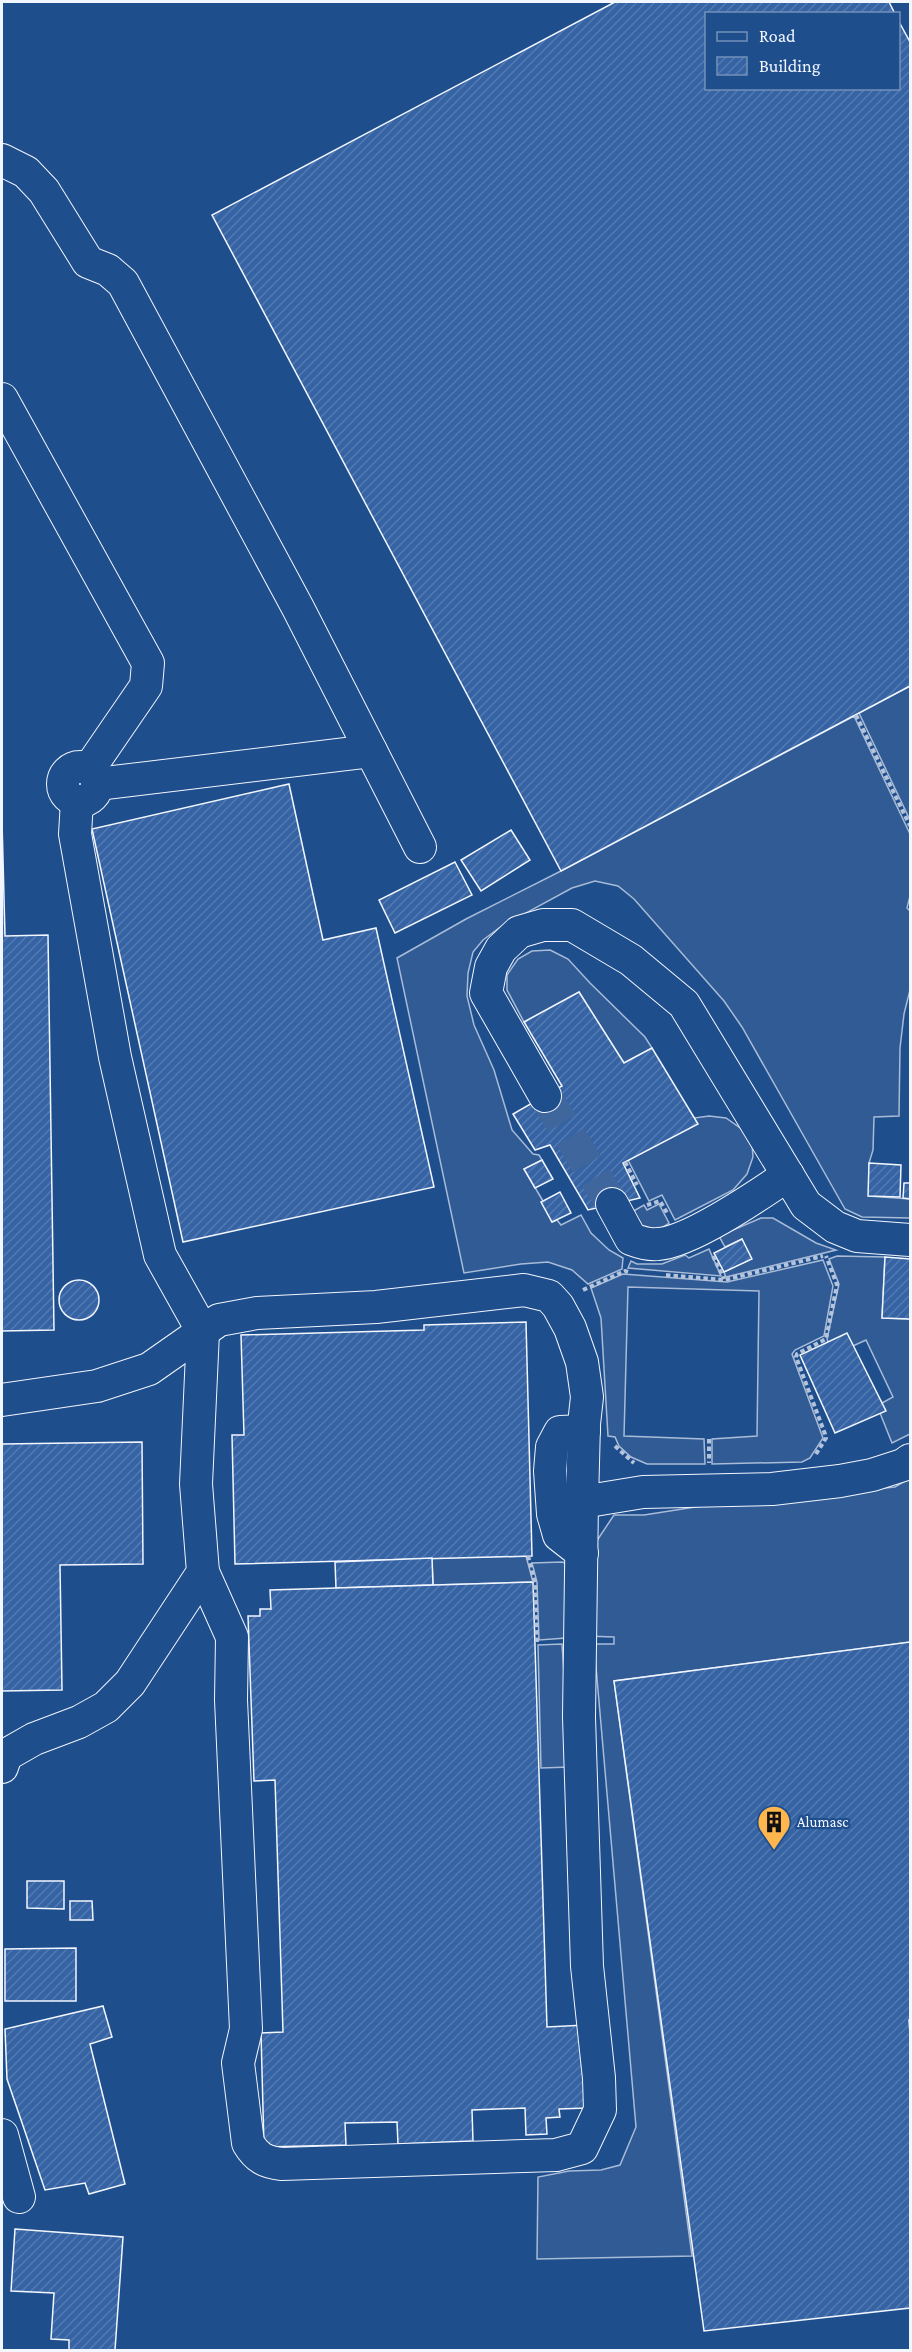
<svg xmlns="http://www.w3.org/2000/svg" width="912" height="2352" font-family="'Crimson Pro',serif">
<defs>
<pattern id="building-hatch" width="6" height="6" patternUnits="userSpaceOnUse" patternTransform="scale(1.5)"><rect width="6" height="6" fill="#3563a3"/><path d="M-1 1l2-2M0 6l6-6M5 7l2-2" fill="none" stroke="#537ab1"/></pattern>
</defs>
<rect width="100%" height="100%" fill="#1f4e8c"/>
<g fill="#305b95" stroke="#a8bbd7" stroke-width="1.5">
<path d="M910,686V820L859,713Z"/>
<path d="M854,716L910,834V896L907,908L910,911V990L904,1014L900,1048L899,1116L874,1117L873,1150L869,1163V1196L910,1199V1218L862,1217L845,1209L742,1027L724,1001L634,899L618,886L595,881L572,888L502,926L483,940L473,952L468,973L467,996L474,1025L494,1070L512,1130L533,1154L539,1155L542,1160L524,1169L543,1201L542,1202L552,1222L557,1220L561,1225L581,1215L591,1233L609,1250L623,1258L622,1269L588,1284L572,1270L548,1262L521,1264L464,1273L397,958L466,919L561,871Z"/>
<path d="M550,950L568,959L590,983L645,1037L652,1048L624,1063L579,992L524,1022L507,990V975L518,959L532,951Z"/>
<path d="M709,1116L726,1118L743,1130L752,1144L753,1157L747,1174L733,1190L675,1220L662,1195L649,1201L628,1160L697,1124L694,1118Z"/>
<path d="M659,1204L669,1223L662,1228L643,1230L630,1213L644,1205L647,1210Z"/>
<path d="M761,1218H773L816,1243L836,1250L726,1277L724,1272L751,1259L742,1239L725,1247L719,1236Z"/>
<path d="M709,1249L721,1276L628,1268L631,1261L637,1264H662L685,1255L689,1258Z"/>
<path d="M837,1256L885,1257L882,1318L910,1319V1434L892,1443L880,1413L882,1403L893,1397L866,1340L853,1346L828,1342L827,1339L839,1284L829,1259Z"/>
<path d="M823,1260L833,1286L824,1336L795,1350L792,1354L823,1438L810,1458L802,1462L712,1464V1439L757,1436L759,1291L628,1287L624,1436L704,1439L705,1464H647L631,1457L619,1446L615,1437L608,1436L601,1318L591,1288L623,1274L727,1282Z"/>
<path d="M910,1478V1642L614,1681L692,2256L537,2259L538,2177L569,2171L601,2170L620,2165L636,2127L594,1644H614V1637L586,1636L594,1545L614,1515H644L708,1505L895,1487Z"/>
<path d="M526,1556L533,1582L433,1585L432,1558Z"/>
<path d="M562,1562L565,1563L566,1638L539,1640L537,1582L532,1563Z"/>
<path d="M562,1644L570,1767L541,1768L538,1645Z"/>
</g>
<g fill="url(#building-hatch)" stroke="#f2f6ff" stroke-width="1.5">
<path d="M615,2H889L895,14H706V88H898V20L910,42V686L561,871L212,215Z"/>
<path d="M289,784L323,940L376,928L434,1187L183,1242L92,829Z"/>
<path d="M2,821L5,936L48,935L54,1330L2,1331Z"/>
<path d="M511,830L530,860L481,891L461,860Z"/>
<path d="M455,862L472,895L395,933L379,900Z"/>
<path d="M579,992L624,1063L652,1048L698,1124L623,1163L640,1198L588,1210L550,1145L535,1150L513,1114L562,1086L524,1022Z"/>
<path d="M542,1160L553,1179L535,1188L524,1169Z"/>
<path d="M869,1163L901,1165L900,1197L868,1196Z"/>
<path d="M904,1183H910V1199L903,1198Z"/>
<path d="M560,1192L571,1213L552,1222L541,1202Z"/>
<path d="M742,1239L752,1259L724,1272L714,1253Z"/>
<path d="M885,1257L910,1259V1319L882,1318Z"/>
<circle cx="79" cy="1300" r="20"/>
<path d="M526,1322L532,1556L235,1564L232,1435H244L241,1335L424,1330V1325Z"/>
<path d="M847,1333L886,1411L835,1433L800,1355Z"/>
<path d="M142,1442L143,1564L60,1565L62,1690L2,1691V1444Z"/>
<path d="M432,1558L433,1585L336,1588L335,1562Z"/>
<path d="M533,1582L547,2027L585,2025L587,2108L559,2109L560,2117L546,2118L547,2134L526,2135L525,2108L472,2110L473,2141L398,2144L397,2122L345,2123L346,2145L264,2147L261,2033L283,2032L275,1780L254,1781L248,1616H260V1609H271L270,1590Z"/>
<path d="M910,1642V2020H909L910,2034V2308L704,2331L614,1681Z"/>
<path d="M27,1881H64V1909L27,1908Z"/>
<path d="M70,1901H92L93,1920H70Z"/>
<path d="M76,1948V2001H5V1949Z"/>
<path d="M103,2006L112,2037L90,2044L125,2184L89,2194L85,2183L45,2190L7,2079L5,2029Z"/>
<path d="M15,2229L123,2237L115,2350H69V2340L51,2339L54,2293L11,2291Z"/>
</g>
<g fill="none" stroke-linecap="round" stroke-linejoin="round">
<path stroke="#3f679d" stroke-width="32" stroke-dasharray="32 16" stroke-linecap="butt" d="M545,1096L612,1204"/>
<g stroke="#f2f6ff" stroke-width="34">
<g id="minor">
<path d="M2,160L26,172L44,191L88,262L108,270L123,283L298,608L420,847"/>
<path d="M2,399L148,663L146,686L89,769"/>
<circle cx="80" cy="784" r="17"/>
<path d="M97,784L371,751"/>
<path d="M545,1096L486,993L491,967L501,949L519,932L543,925H572L631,960L684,1004L806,1205L835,1227L857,1236L910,1240"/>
<path d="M612,1204L631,1239C639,1242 650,1245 658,1244C691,1242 760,1194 788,1175"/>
<path d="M2,1400L97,1386L149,1369L219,1320L257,1313L376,1307L524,1290L549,1296L558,1306L570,1328L582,1362L587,1397L584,1424L582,1502L643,1492L772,1489L840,1481L872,1475L903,1465L910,1460"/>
<path d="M582,1553L559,1535L553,1514L550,1471L552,1447L560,1432L584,1431"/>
<path d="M203,1572L232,1637L231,1700L246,2029L238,2063L248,2143C257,2158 265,2162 282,2164L556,2155L582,2148L600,2110L599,2078L587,1966L579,1717L582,1502"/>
<path d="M2,1767L6,1755L34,1739L79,1722L106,1707L130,1683L203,1572L196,1484L203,1332L160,1255L115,1057L75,834L77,801"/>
<path d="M2,2135L19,2197"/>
</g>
</g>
<g stroke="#b3c4dc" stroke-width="4" stroke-dasharray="4.5 3" stroke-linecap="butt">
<path d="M856,715L910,826"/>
<path d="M625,1162L637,1185"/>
<path d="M647,1205L660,1201L667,1213"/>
<path d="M713,1256L724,1279"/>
<path d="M666,1275L724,1280L823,1256"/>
<path d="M583,1290L625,1271L628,1272"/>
<path d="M709,1439V1463"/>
<path d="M615,1446L634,1463"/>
<path d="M816,1454L826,1438L825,1434L796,1357L797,1354L826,1339L837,1285L826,1256"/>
<path d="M528,1556L535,1583L537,1642"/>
</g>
<use href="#minor" stroke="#1f4e8c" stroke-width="32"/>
</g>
<defs>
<g id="building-pin" transform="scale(1.725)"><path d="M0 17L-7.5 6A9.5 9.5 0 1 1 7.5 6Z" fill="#ffb74d" stroke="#1f4e8c"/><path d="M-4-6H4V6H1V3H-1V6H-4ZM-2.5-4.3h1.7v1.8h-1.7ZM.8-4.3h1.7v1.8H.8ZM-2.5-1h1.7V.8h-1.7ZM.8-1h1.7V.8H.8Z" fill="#111"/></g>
</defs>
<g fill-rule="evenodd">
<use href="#building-pin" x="774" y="1822"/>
</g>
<g text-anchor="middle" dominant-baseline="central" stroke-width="4.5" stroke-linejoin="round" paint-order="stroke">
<g font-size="15" fill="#f2f6ff" stroke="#1f4e8c" text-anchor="start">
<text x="797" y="1822">Alumasc</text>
</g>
</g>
<rect width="912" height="2352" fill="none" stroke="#f2f6ff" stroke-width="6"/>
<rect x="705" y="12" width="195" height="78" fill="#1f4e8c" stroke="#7391ba" stroke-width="1.5"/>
<rect x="717" y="32" width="30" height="9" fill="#1f4e8c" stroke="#7391ba" stroke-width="1.5"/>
<text x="759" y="42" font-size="18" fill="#f2f6ff">Road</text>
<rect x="717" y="57" width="30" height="18" fill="url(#building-hatch)" stroke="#7391ba" stroke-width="1.5"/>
<text x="759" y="72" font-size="18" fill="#f2f6ff">Building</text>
</svg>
